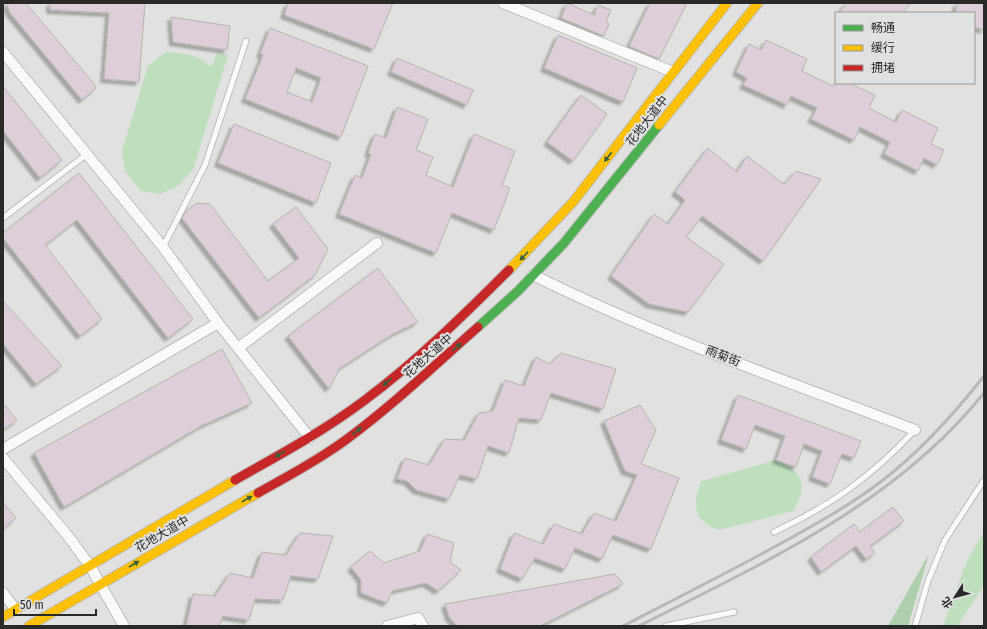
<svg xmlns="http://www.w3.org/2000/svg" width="987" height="629" font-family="'Fira Sans Condensed','Noto Sans SC',sans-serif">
<defs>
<filter id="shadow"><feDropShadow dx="-3.5" dy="3.5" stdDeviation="1" flood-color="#0004"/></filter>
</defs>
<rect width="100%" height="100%" fill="#e1e1e1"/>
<g fill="#bedfbc">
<path d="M166,52C187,54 195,53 211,67L217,53L228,55L193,170L178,186L160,194L141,191L125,171L122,151L148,66Z"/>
<path d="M776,460C803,472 809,484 793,511L719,530C694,523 691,502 702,481Z"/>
<path d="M984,531V585L958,626H943L966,563Z"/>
</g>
<path fill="#adcfab" d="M929,554L908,626H888Z"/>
<g fill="#deced8" stroke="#b4b4b4" fill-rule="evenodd" filter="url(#shadow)">
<path d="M6,3H26L95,85V89L82,100L10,13Z"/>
<path d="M50,3H145L139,82L104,79L109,13L50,10Z"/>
<path d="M288,3H393L374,49L284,15Z"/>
<path d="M567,3L594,15L598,5L611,10L606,22L609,24L604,36L561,18Z"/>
<path d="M650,3H687L659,59L629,46Z"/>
<path d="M846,3H911L903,13H839Z"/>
<path d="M957,3H984V30L974,27V13H955Z"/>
<path d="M171,17L230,26L227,50L173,42Z"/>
<path d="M270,28L368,66L341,137L245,99L263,55L260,54ZM296,68L321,78L312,102L287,92Z"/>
<path d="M558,35L637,68L623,102L544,68Z"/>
<path d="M766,40L807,59L802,71L833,86L835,83H849L875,95L869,108L896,122L902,110L938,128L931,144L944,150L937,165L924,158L918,171L884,154L890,142L860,127L854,140L811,119L817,108L791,96L787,105L743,85L747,78L736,72L749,44L761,50Z"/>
<path d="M397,58L473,90L467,105L391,72Z"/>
<path d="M3,86L62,160L40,178L3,131Z"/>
<path d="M581,95L607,114L573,161L547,142Z"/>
<path d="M397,107L428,119L416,150L433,157L426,175L453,187L474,134L515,151L502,185L510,188L494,230L452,213L436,253L339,214L355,175L362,178L371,154L368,153L375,134L386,138Z"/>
<path d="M234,124L331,163L316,203L218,163Z"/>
<path d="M708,148L737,172L747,156L784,184L796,171L821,179L763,261L702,216L686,237L724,264L688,312L649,304L611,276L654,214L668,224L685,200L675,192Z"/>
<path d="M79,173L193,319L168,338L77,220L45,245L102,319L80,336L3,238V233Z"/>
<path d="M197,203L210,204L268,281L299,258L273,224L296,207L328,249L315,275L259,318L182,218L185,212Z"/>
<path d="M378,268L418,322L393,334L340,368L329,389L288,336Z"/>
<path d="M3,301L62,366L36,384L3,344Z"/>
<path d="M222,349L252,403L201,426L64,507L34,453Z"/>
<path d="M561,353L616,369L603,409L551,393L541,420L519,418L509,453L488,446L477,479L460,475L449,499L416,490L407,481L397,479L405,458L429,465L445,439L464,440L479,413L493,411L505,380L524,386L536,357L550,364Z"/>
<path d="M738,395L861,441L854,458L842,454L830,484L812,477L822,451L804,444L796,467L776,460L785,436L755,425L746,449L721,440Z"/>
<path d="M3,403L17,420L3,430Z"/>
<path d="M640,405L656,430L641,464L679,478L651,549L613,535L602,559L575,548L565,569L535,558L522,579L500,569L514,533L543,544L554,524L582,534L594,513L616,521L637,475L625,471L604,421Z"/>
<path d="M3,502L16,518L3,529Z"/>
<path d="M893,507L904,521L870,546L875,553L866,559L856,546L821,572L811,557L854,524L860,532Z"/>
<path d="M300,533L333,536L318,579L291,576L283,600L255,599L249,620L223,616L219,626H186L193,594L215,596L230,573L253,578L262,552L286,555Z"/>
<path d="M427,534L454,543L450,562L461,570L438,591L426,583L392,591L387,603L361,593V580L351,567L370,551L384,563L420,551Z"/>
<path d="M615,574L623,584L540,626H457L449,617L445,604Z"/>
</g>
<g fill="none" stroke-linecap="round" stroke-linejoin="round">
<g stroke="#bdbdbd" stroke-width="7">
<g id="lane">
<path d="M3,218L87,154"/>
<path d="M163,247L205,165L246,41"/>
<path d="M774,532C832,505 871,477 915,430"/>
<path d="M666,626L734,612"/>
<path d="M915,626L928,581L945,540L984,480"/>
</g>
</g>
<g stroke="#bdbdbd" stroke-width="12">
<g id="street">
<path d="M503,3L673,72"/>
<path d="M3,52L163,247L218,323L310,438"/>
<path d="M533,275C656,336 787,381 915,430"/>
<path d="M238,348L377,243"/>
<path d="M3,449L218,323"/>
<path d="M3,458L68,536L90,566L124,626"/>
<path d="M3,593L16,610"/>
<path d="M387,626L418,618L423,626"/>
</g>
</g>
<g stroke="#bebebe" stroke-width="11">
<path id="fast" d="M478,327L518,291L564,243L659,125"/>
</g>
<g stroke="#bebebe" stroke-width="11">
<g id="slow">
<path d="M659,125L758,3"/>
<path d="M509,270L573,202L727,3"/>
<path d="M3,617L235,480"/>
<path d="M29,626L258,493"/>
</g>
</g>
<g stroke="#bebebe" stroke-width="11">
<g id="jam">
<path d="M235,480C279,455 324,431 365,400C416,362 464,315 509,270"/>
<path d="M258,493C288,476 319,460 347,439C393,405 435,365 478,327"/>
</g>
</g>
<use href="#lane" stroke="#fafafa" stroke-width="5"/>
<use href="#street" stroke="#fafafa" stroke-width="10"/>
<use href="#fast" stroke="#4caf50" stroke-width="9"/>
<use href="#slow" stroke="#ffc107" stroke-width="9"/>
<use href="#jam" stroke="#c62828" stroke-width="9"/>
<g stroke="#b8b8b9" stroke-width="3">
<path d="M623,626C675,599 727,573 778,545C814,525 851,505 883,480C922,450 954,414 984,376"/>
<path d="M639,626C763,563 894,505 984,393"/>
</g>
</g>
<defs><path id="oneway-solid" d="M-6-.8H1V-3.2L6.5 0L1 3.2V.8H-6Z"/></defs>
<g fill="#375f39">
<use href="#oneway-solid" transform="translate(608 157) rotate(128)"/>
<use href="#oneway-solid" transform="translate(524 256) rotate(134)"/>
<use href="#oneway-solid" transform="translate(457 347) rotate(-41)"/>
<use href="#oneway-solid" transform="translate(387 382) rotate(139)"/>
<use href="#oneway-solid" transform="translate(357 431) rotate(-36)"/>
<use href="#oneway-solid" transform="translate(280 454) rotate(150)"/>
<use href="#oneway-solid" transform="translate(247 499) rotate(-29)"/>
<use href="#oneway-solid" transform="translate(134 564) rotate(-31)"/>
</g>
<g text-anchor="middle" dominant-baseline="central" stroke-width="4" stroke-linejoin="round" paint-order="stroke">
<g font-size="12" fill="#29292a" stroke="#e0e1e2">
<text transform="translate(647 121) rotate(-52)">花地大道中</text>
<text transform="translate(428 356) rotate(-41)">花地大道中</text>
<text transform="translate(723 356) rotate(21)">雨菊街</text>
<text transform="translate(162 534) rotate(-30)">花地大道中</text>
</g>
</g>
<rect width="987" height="629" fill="none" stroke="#29292a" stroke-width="8"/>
<rect x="835" y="12" width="140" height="72" fill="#e0e1e2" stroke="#979798"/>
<rect x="843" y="25" width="20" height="6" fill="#4caf50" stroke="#979798"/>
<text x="871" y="32" font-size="12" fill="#29292a">畅通</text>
<rect x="843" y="45" width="20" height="6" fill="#ffc107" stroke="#979798"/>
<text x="871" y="52" font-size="12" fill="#29292a">缓行</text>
<rect x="843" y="65" width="20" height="6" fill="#c62828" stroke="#979798"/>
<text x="871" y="72" font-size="12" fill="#29292a">拥堵</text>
<g transform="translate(955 597) rotate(234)" stroke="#e0e1e2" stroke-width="3" paint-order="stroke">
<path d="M0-3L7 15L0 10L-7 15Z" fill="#29292a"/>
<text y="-6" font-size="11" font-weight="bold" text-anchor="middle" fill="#29292a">北</text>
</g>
<path d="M14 609v6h82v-6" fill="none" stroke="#29292a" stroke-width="2"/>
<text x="20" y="609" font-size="12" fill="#29292a" stroke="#e0e1e2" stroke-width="3" paint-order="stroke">50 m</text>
</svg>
